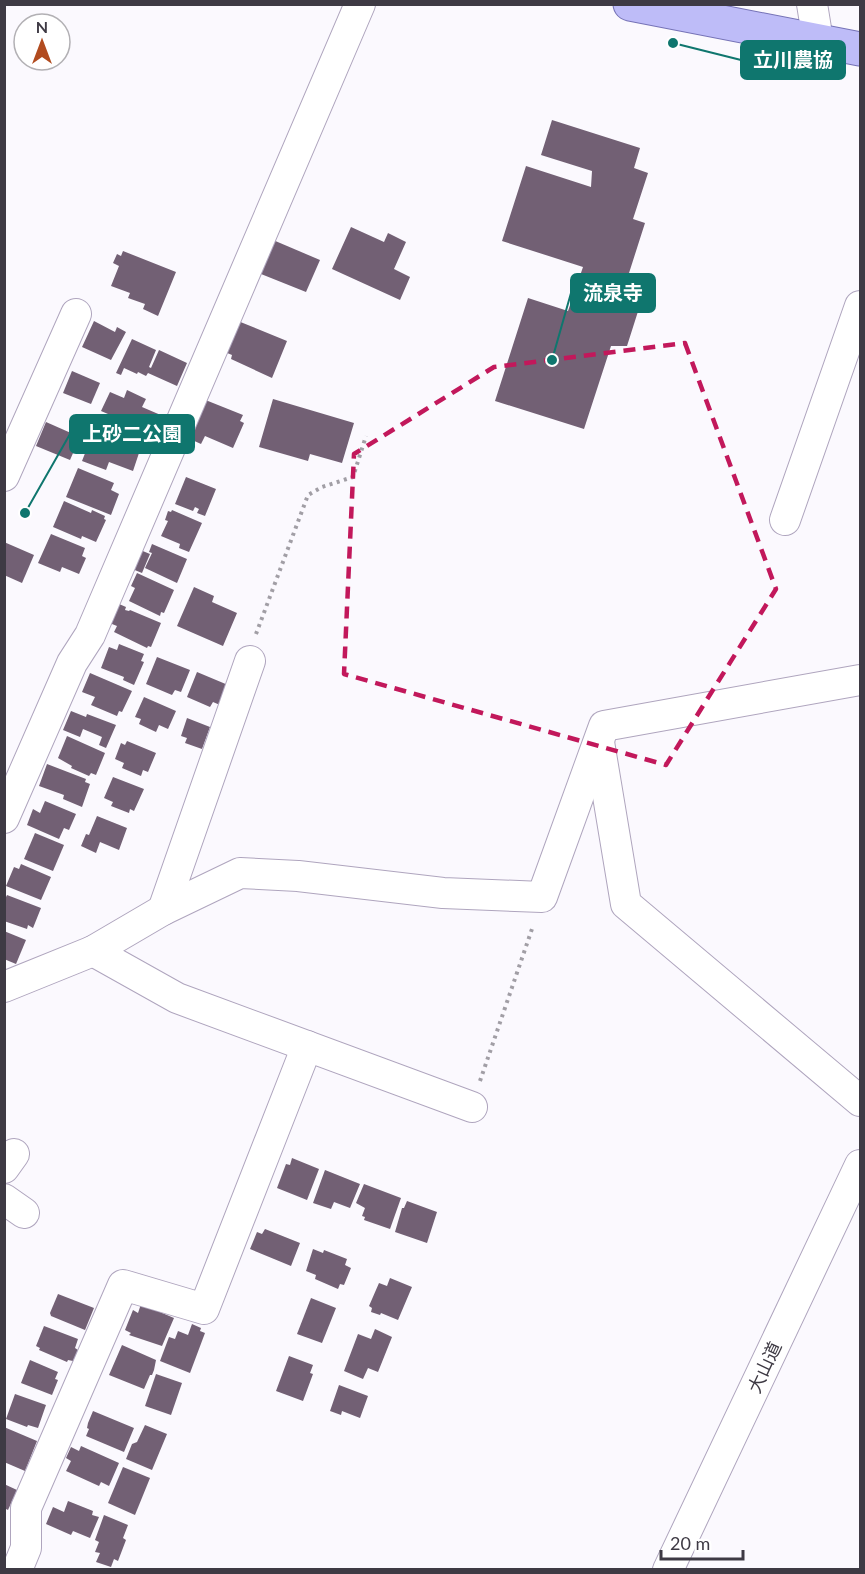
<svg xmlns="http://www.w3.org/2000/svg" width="865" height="1574" font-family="Lato,'Noto Sans JP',sans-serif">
<rect width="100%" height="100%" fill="#fbf9fe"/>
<g fill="#726074">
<path d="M552,120L640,148L634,168L648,173L633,219L645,223L622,295L641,302L627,346H611L584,429L495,401L528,298L568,311L583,267L502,241L526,166L591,187L592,171L541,155Z"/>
<path d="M351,227L384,242L388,233L406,242L394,269L410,277L400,300L332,269Z"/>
<path d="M273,240L320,260L306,292L261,274Z"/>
<path d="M123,251L176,272L158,316L143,309L145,304L128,298L130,293L111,286L119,266L113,263L117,254L121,256Z"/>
<path d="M233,319L287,341L272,378L231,359L232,355L220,350Z"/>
<path d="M94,321L115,332L117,327L126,332L111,360L82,347Z"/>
<path d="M132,339L156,350L149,367L151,368L159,350L187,363L177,386L148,373L146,376L138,372L137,374L124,368L121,375L116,373Z"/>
<path d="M72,371L100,383L91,404L63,393Z"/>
<path d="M127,390L146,399L142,407L163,416L156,432L150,429L145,440L111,424L115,417L101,411L110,392L124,398Z"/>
<path d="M203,399L243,415L240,421L244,423L233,448L205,436L201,444L190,439Z"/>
<path d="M273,399L354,423L342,463L310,454L308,461L259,447Z"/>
<path d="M46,422L80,437L70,460L36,446Z"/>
<path d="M90,431L133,448L132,450L139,453L133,471L109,462L106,470L82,461L91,438L89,437Z"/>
<path d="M78,468L114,483L111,490L119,494L111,515L66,497Z"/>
<path d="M186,477L216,489L205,516L197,513L199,509L195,507L193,511L175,504Z"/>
<path d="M64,501L91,513L92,510L105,516L104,519L106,520L96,542L82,536L81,539L53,527Z"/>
<path d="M172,510L202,523L189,552L179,548L180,544L161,536L168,521L165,520L168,511L171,512Z"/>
<path d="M51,534L85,548L82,556L86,558L79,574L62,567L60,572L38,563Z"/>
<path d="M4,542L34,555L22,583L4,575Z"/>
<path d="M152,544L187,559L177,583L145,568L152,553L149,552Z"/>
<path d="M133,547L150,554L142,573L125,566Z"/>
<path d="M137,573L174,590L164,613L161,612L160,616L129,601L135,588L131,586Z"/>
<path d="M194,587L214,596L212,602L237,613L223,646L177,626Z"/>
<path d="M110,600L126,607L125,610L129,611L130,610L161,623L151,647L148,646L147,648L114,632L117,626L102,620Z"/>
<path d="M119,644L144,654L141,661L144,662L134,685L123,680L124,677L101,668L109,647L117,650Z"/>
<path d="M157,657L190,670L181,692L175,690L172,695L146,684Z"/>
<path d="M197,672L228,685L220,705L213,702L210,707L187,697Z"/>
<path d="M90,673L132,691L122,712L119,711L117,716L91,705L95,697L82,692Z"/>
<path d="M144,697L176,711L168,729L159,725L156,732L139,724L141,719L135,717Z"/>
<path d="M71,711L86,717L87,714L116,725L106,748L99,745L102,737L83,729L80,737L63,730Z"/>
<path d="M187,718L210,727L202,749L185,743L187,738L181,736Z"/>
<path d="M67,736L105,753L96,775L91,773L89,776L71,768L72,766L58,758Z"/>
<path d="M127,741L156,753L148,772L143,770L141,776L122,768L124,763L115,759L121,743L125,745Z"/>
<path d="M47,764L86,779L85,782L90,784L82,807L63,799L64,795L39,786Z"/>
<path d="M113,777L144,789L134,811L130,809L129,813L111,806L113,802L104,798Z"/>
<path d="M45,801L76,814L69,830L64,828L59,839L27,825L33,809L40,813Z"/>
<path d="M97,816L127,828L119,850L100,842L96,853L81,846L86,834L89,835Z"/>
<path d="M35,833L64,845L53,871L24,859Z"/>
<path d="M21,864L51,877L41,900L6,886L14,867L19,869Z"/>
<path d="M7,895L41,908L33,928L28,925L27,929L4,921V901Z"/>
<path d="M4,931L26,940L16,964L4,959Z"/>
<path d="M292,1158L319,1169L307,1200L277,1188L286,1164L290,1165Z"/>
<path d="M325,1170L360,1184L350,1208L334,1202L331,1209L313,1203Z"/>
<path d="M364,1184L401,1198L390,1229L364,1220L365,1217L362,1216L365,1208L356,1203Z"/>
<path d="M407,1201L437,1212L427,1243L395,1232L402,1208H404Z"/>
<path d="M265,1229L300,1243L291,1266L250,1249L257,1232L262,1234Z"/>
<path d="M313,1249L323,1253L324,1250L347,1259L345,1265L351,1268L344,1285L340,1284L338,1289L315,1279L316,1275L306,1271Z"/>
<path d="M390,1278L412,1287L398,1320L381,1313L380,1315L371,1312L372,1308L369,1306L379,1283L387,1286Z"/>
<path d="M58,1294L94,1308L85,1330L51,1316L50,1313Z"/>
<path d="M311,1298L336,1308L322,1343L297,1334Z"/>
<path d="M141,1304L174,1318L162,1346L129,1335L131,1333L125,1330L133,1310L138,1313Z"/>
<path d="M192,1324L201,1328L200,1331L205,1333L190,1373L160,1361L169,1337L175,1339L178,1331L188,1335Z"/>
<path d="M44,1326L78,1339L75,1348L78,1350L73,1361L68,1360L67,1362L39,1350L40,1348L36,1346Z"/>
<path d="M375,1329L392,1337L378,1372L368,1368L363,1379L344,1371L358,1334L371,1339Z"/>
<path d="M122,1345L156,1360L154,1370L152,1375H150L144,1389L109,1375Z"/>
<path d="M289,1356L313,1365L310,1373L313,1374L303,1401L276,1391Z"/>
<path d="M30,1360L58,1372L55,1379L58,1380L52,1395L21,1383Z"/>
<path d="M156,1374L182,1383L171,1415L145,1406Z"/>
<path d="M339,1385L368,1396L360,1418L342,1411L341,1415L330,1411Z"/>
<path d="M15,1394L46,1405L38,1428L28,1425L27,1427L6,1419Z"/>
<path d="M93,1411L134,1428L124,1452L86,1436L89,1429L87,1428L88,1423Z"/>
<path d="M145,1425L167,1434L152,1470L126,1459L132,1444L137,1442Z"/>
<path d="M4,1427L37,1441L25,1471L4,1462Z"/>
<path d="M81,1446L119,1463L109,1486L101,1482L99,1486L66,1471L71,1461L66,1458L71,1447L79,1451Z"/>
<path d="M123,1467L150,1478L135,1515L108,1503Z"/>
<path d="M4,1484L17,1490L8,1510L4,1508Z"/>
<path d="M68,1501L93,1511L92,1515L99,1517L90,1538L73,1531L71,1535L46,1524L53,1507L64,1512Z"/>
<path d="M104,1515L128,1525L123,1538L126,1540L118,1561L114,1559L111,1567L96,1562L100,1553L95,1552L99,1542L95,1540Z"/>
</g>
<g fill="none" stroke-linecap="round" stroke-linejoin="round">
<g stroke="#afa5be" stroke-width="32">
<g id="minor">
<path d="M812,4L818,41"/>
<path d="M4,476L76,314"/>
<path d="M785,520L860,306"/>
<path d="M599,742L626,904L860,1101"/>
<path d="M4,818L72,663L90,635L360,4"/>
<path d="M163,910L250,661"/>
<path d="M93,951L177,998L472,1107"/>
<path d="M4,987L93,951L163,910L240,873L298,876L443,893L542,897L604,726L860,680"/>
<path d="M4,1168L14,1154"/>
<path d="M4,1199L24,1213"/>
<path d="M17,1570L26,1548V1508L123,1285L204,1309L307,1046"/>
<path d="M668,1570L860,1165"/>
</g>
</g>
<g stroke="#7572b6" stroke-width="35">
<path id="major" d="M630,4L860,49"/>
</g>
<g stroke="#a19ea5" stroke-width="4" stroke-dasharray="3 4.5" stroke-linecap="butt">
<path d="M256,634L308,495L322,487L353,477L366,436"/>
<path d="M480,1081L533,926"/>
</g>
<use href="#minor" stroke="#fff" stroke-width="30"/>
<use href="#major" stroke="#bebcf8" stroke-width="33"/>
</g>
<path fill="none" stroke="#c2185b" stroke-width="4.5" stroke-dasharray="12 8" stroke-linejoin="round" d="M685,343L776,589L666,765L344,674L354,454L494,367Z"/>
<g text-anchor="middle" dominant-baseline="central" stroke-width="6" stroke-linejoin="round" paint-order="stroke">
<g font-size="18" fill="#3e3a44" stroke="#fff">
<text transform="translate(764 1367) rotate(-65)">大山道</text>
</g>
</g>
<path fill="none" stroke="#0f766e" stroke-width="2" d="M673 43L741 60M552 360L571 293M25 513L70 434"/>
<g fill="#0f766e" stroke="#fff" stroke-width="2">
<circle cx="673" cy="43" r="6"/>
<circle cx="552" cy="360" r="6"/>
<circle cx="25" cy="513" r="6"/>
</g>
<g fill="#0f766e" stroke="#0f766e" stroke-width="2">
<rect x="741" y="41" width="104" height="38" rx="6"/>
<rect x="571" y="274" width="84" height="38" rx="6"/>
<rect x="70" y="415" width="124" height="38" rx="6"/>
</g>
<g font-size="20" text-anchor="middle" font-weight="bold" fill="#fff">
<text x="793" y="67">立川農協</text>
<text x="613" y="300">流泉寺</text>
<text x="132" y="441">上砂二公園</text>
</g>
<rect width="865" height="1574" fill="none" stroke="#3e3a44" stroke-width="12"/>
<g transform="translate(42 42)"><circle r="28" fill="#ffffff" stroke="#b2b0b4" stroke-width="1.5"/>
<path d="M0-4.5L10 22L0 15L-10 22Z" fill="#b14b1f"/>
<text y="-9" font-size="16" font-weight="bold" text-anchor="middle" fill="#3e3a44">N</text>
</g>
<path d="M661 1550v9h82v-9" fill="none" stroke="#3e3a44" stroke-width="3"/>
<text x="670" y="1550" font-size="18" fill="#3e3a44" stroke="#ffffff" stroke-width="4.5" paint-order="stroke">20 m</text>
</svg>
